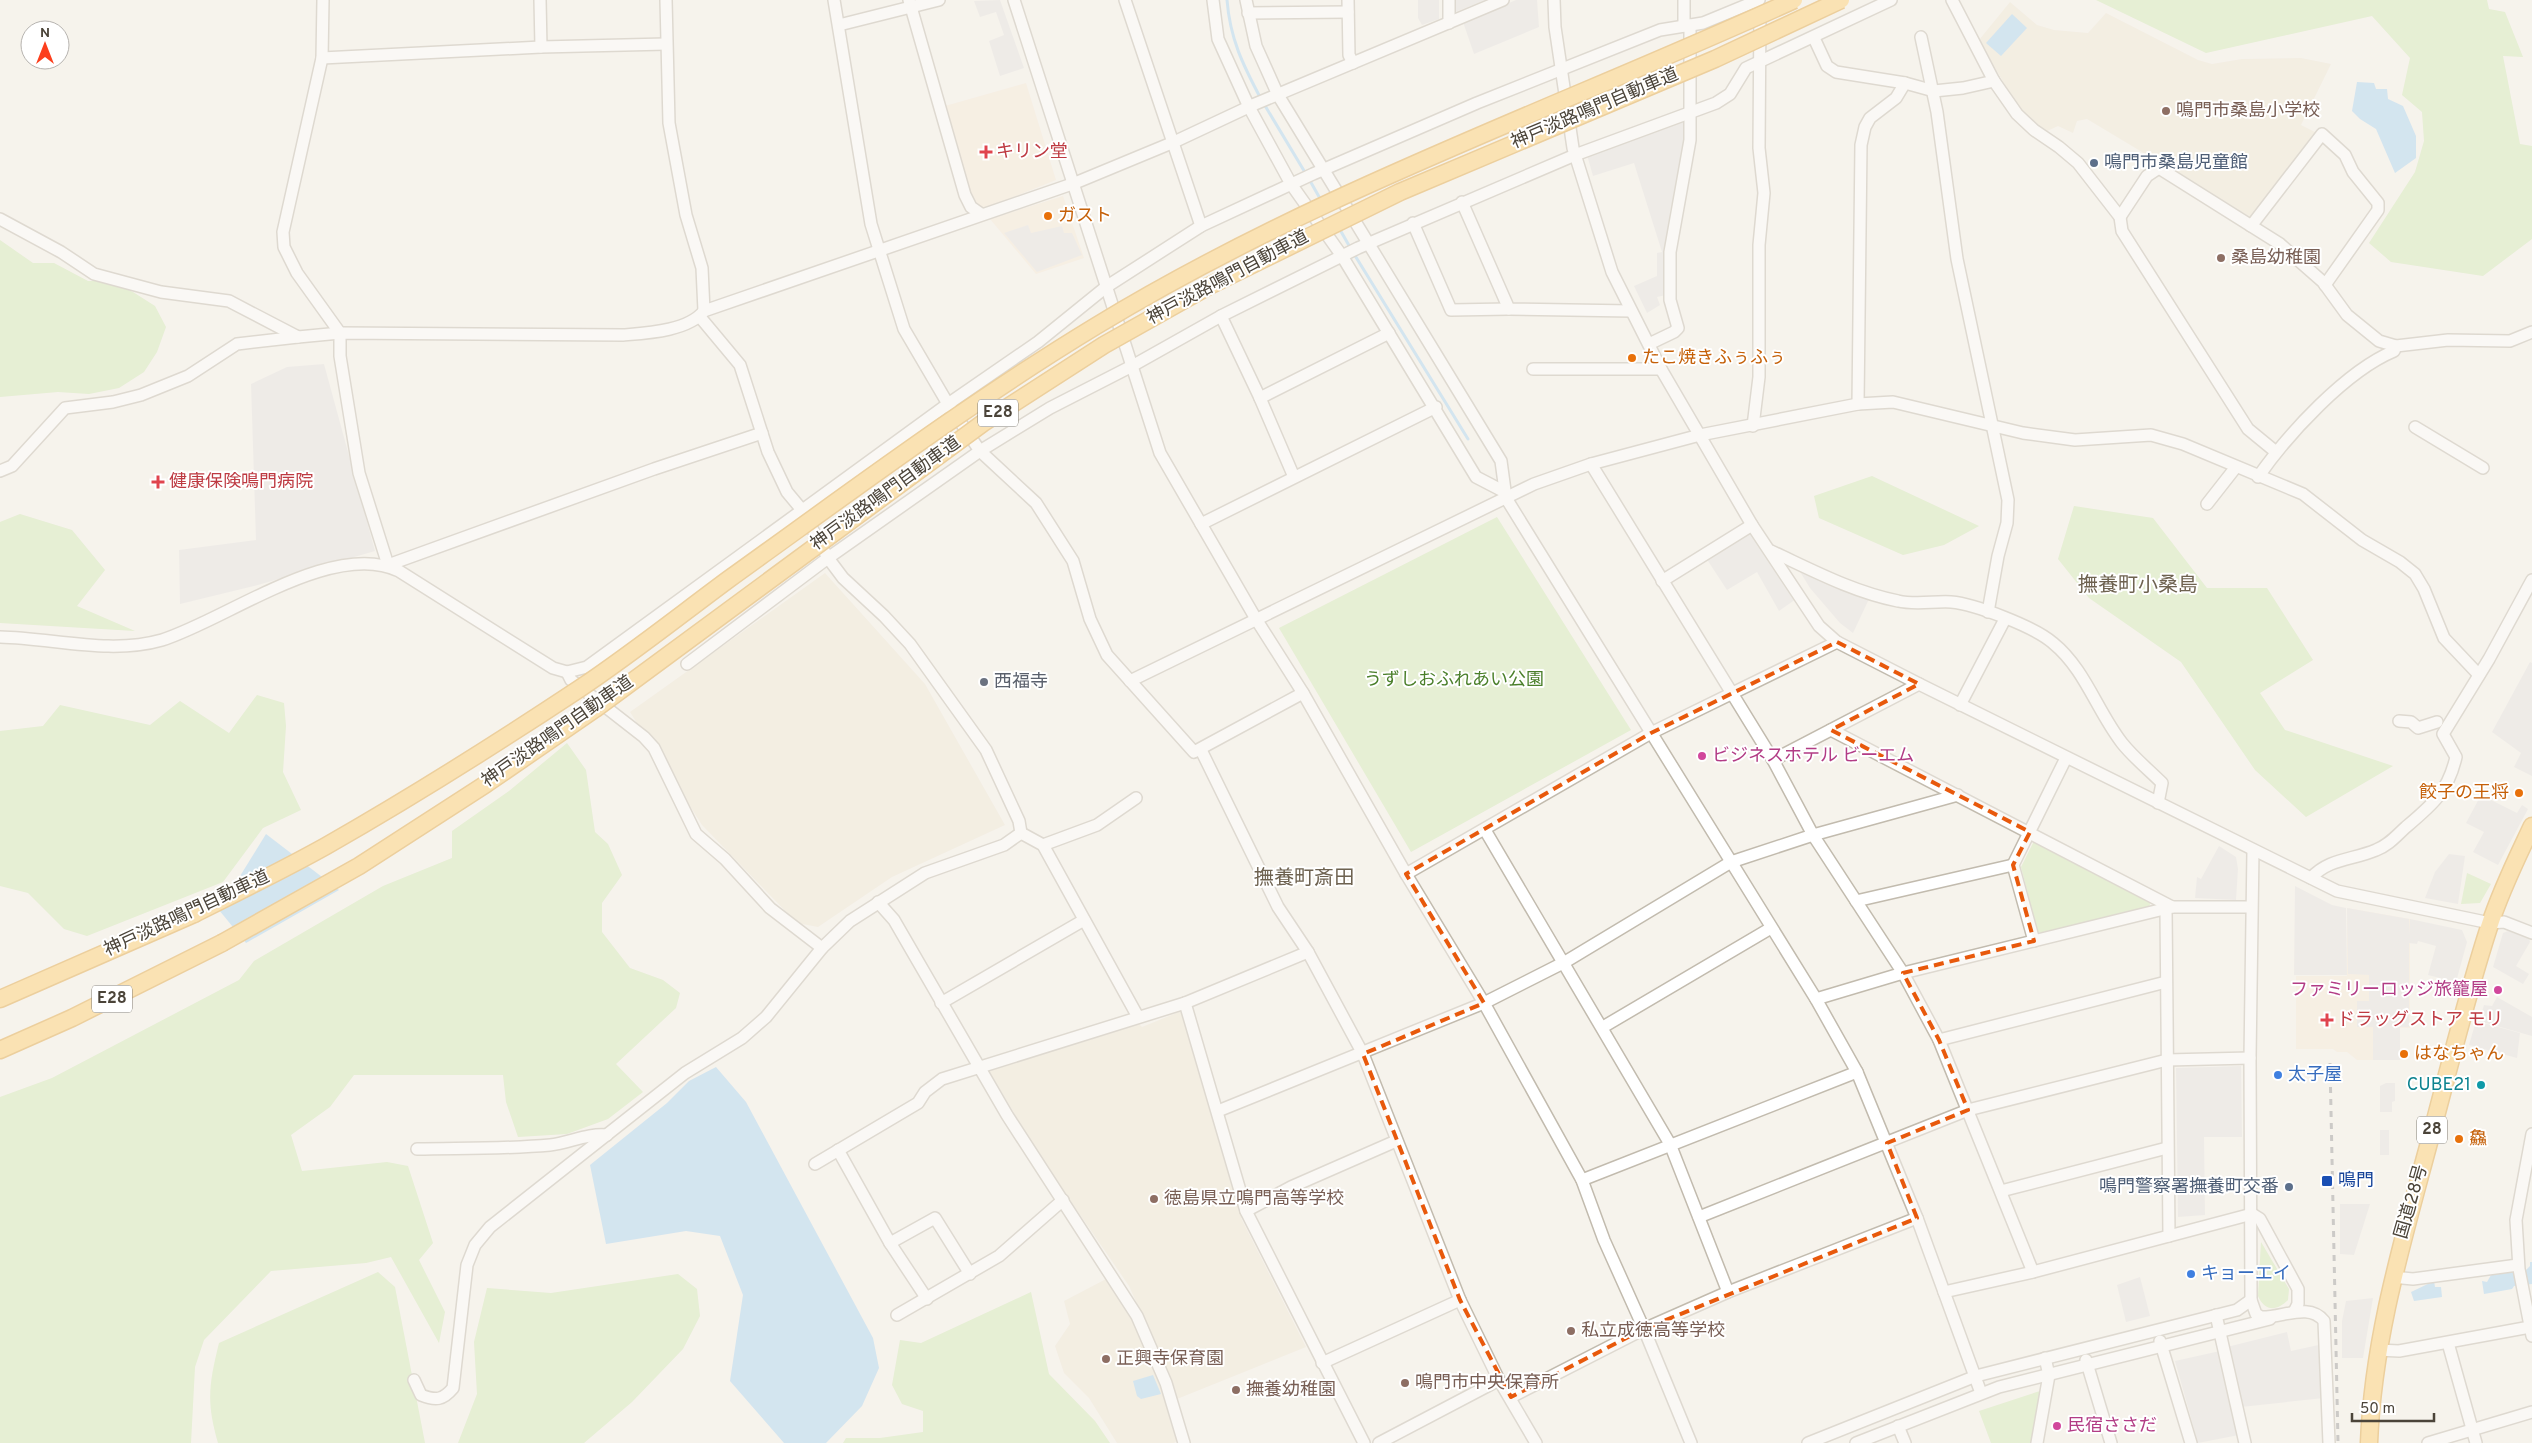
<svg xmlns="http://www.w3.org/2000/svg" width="2532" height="1443" font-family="Overpass,'Noto Sans JP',sans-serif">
<rect width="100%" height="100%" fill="#f6f3ec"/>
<g fill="#f7ead8">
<path d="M1026,83L1056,180L983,209L973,202L945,106Z"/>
<path d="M1063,196L1084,258L1036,274L990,219Z"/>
<path d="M2347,908L2410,919V1028L2373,1027V1060H2357L2347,1052H2337L2333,1049H2296V976H2347Z"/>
</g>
<g fill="#efe8d6">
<path d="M2010,2L2037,25L2054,30L2088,33L2106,13L2198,60L2212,64L2242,59L2301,58L2331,64L2301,125L2315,132L2252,218L2087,119L2077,121L2073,133L2058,126L2045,132L2016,104L1979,40Z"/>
<path d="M825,573L925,684L1005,825L892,877L818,927L797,923L702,825L630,712Z"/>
<path d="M1179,1012L1185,1013L1243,1217L1241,1218L1306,1347L1177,1399L1174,1386L1129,1286L1041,1158L989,1071L1139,1024L1142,1027Z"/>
<path d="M1108,1278L1134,1320L1161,1382L1177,1441L1174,1443H1117L1089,1398L1064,1373L1055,1346L1070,1324L1064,1301Z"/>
</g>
<g fill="#d2eab5">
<path d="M2096,0H2487L2489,9L2505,12L2523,57L2503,56L2520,144L2532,146V239L2483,276L2391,262L2369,243L2415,172L2424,141L2422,112L2402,95L2410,58L2372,16L2206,53Z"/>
<path d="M0,240L33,263H54L88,281H110L133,292L155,306L166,327L157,352L144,372L119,388L89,394L58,392L0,397Z"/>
<path d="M1872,476L1979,526L1944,545L1903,555L1819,518L1814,496Z"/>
<path d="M2074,506L2153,518L2207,588H2267L2313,660L2260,693L2285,730L2393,766L2306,817L2255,770L2181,662L2089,598L2058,559Z"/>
<path d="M20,514L72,530L105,570L77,606L135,631L0,623V522Z"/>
<path d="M1497,517L1631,730L1411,852L1279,628Z"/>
<path d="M257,695L284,703L286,726L283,772L301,810L263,828L223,882L87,936L64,929L28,893L0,886V731L43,726L60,705L150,725L180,701L229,733Z"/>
<path d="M567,743L586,770L595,832L608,844L622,875L602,903V932L630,968L663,980L680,993L676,1008L616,1064L643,1092L608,1119L567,1134L518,1137L506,1102L503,1075H354L330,1107L291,1135L302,1171L387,1162L408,1166L433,1243L419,1260L445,1312L439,1343L391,1257L366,1263L271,1271L204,1340L195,1367L191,1443H0V1097L52,1078L239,980L254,961L383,886L452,858V831L509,791Z"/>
<path d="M2034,841L2151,901L2148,910L2038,933L2021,867Z"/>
<path d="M2467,873L2491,884L2480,903L2461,904Z"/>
<path d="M2261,1242L2289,1289L2288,1300C2277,1311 2265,1312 2258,1296Z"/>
<path d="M378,1272L395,1287L425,1443H218C206,1402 209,1384 219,1343Z"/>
<path d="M678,1274L697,1289L700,1316L683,1349L632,1402L584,1443H458L477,1394L474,1342L487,1288L551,1293Z"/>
<path d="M1031,1292L1049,1374L1095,1421L1110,1443H843L846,1438H880L923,1432V1411L902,1404L892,1385L900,1340L921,1343Z"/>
<path d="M2040,1391L2031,1443H1991L1979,1411Z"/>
</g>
<g fill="#e5e3e0">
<path d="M1000,0L1024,68L1000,76L989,41L1004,35L996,12L980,17L974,1Z"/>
<path d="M1418,0H1439V19L1422,25L1418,18Z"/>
<path d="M1453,0H1485L1453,13Z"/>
<path d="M1516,0H1537L1539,27L1474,54L1463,22Z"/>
<path d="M1685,117L1687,144L1670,211L1664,282L1666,295L1657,297L1660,305L1647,313L1634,286L1657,276V253L1662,252L1634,163L1593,176L1587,155Z"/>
<path d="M1028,225L1031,233L1062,226L1064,233H1072L1082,255L1037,272L1004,233Z"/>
<path d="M324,364L375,551L258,585L180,604L179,550L256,540L251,384L287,367Z"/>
<path d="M1749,530L1796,599L1779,611L1757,572L1727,590L1706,558Z"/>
<path d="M1799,570L1869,599L1853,633L1840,623L1810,588Z"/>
<path d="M2530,662L2532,663V776L2514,767L2521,753L2492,732Z"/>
<path d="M2481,795L2517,813L2522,805L2528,809L2498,865L2473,852L2484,832L2466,823Z"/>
<path d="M2219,846L2236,857L2238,869L2236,900L2195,898L2197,877L2201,879Z"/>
<path d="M2449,854L2465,856L2458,904L2425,898L2435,872Z"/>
<path d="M2295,886L2332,905L2346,908L2347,975H2294Z"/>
<path d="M2347,908L2409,919L2410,934V919L2462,930L2467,942L2456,982L2428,975L2436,946L2418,941L2417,944L2409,943V1027H2400V1060H2373V1027H2357V1001H2369V975L2348,974Z"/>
<path d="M2508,931L2529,939L2530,942L2516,966L2529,974L2523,984L2493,967L2503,933Z"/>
<path d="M2497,997L2532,1017V1036L2479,1021L2484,1005L2492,1006Z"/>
<path d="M2476,1021L2520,1033L2517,1058L2469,1045Z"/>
<path d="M2241,1066L2242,1137H2204L2205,1215L2178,1217L2176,1068Z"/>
<path d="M2386,1083H2395V1101L2392,1102V1112H2380V1086Z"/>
<rect x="2380" y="1130" width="9" height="25"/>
<path d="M2340,1204H2370L2354,1255L2340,1254Z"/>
<path d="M2140,1277L2150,1316L2126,1322L2117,1285Z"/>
<path d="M2373,1298L2363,1358H2342V1321L2346,1301Z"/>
<path d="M2287,1332L2291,1351L2323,1344L2324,1398L2241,1407L2227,1347Z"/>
<path d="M2220,1351L2239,1435L2198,1443L2175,1361Z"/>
</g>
<g fill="#a9d4f2">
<path d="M2012,14L2027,28L2001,56L1986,43Z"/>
<path d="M2357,82L2374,83L2376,89H2387L2388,99L2403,106L2416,136V158L2395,173L2376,129L2360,119L2352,111Z"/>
<path d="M266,834L339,890L246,943L219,910Z"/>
<path d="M716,1067L746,1102L873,1338L879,1368L862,1406L826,1443H784L730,1381L743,1295L720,1236L686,1231L606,1244L590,1165L667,1103L689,1081Z"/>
<path d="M2530,1262H2532V1284L2514,1286L2512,1289L2484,1294L2482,1281L2487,1282L2491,1275L2526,1270L2530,1266Z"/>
<path d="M2434,1281L2435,1287H2441L2442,1297L2414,1301L2411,1292Z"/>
<path d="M1153,1375L1161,1394L1141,1399L1137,1396L1133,1381Z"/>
</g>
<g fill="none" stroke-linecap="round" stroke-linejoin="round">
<g stroke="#a9d4f2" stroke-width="3">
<path d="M1227,0C1230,39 1243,65 1261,99"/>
<path d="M1264,104L1306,174"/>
<path d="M1309,179L1322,202"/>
<path d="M1339,228L1351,249"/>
<path d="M1354,254L1468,439"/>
</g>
<g stroke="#c2bbae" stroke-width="14">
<g id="minor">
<path d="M323,0L322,58L283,232L284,247L297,273L340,333V356L359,473L388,565"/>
<path d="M540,0L541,47"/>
<path d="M666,0L669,123L686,215L702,268L704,311"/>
<path d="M834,0L871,224L904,329L948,404L980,451L1036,503L1073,561L1090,619L1107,655L1194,752L1303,693"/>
<path d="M909,0L965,195L971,207L981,214"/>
<path d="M1014,0L1160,453L1256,619L1303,693L1406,874L1484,1003L1582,1180L1604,1240L1644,1329L1691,1443"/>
<path d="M1125,0L1201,226"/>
<path d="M1213,0L1218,39L1249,107L1291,184L1342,256L1476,477L1503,491"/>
<path d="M1246,0L1256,46L1278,95L1501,461L1506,498L1816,999L1857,1072L1917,1218L1981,1393"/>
<path d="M1348,0L1349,55L1353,63"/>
<path d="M1554,0L1555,27L1573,148L1612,272L1661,369L1752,525L1819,626L1837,642L1919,684L2337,891L2490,923L2504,922L2532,933"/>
<path d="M1684,0V26"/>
<path d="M1952,0L1994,81L2017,114L2034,130L2059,147L2078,163L2120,217L2122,231L2248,429L2276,452"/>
<path d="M1248,13L1348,12"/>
<path d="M1449,23V0"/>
<path d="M839,25L939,0"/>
<path d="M1921,37L1937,112L1957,259L2008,500L2007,523L1998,556L1988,612"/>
<path d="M1814,38L1827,66L1836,72L1905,83L1934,91L1963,88L1994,81"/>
<path d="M322,58L541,47L666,44"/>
<path d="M1462,202L1509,309L1631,311"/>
<path d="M2120,217L2147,176L2159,168L2280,244L2323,282L2347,315L2379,341L2396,346L2448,340L2510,341L2532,332"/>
<path d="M0,219L61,252L94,274L161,292L229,301L298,337L340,333L623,335C647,333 688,331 704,311L1075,183L1174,142L1255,104L1503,0"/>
<path d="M1413,223L1451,310L1509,309"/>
<path d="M2251,226L2322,134L2345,155L2353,172L2378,203V210L2325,285"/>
<path d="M1221,316L1260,398L1294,477"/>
<path d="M700,317L740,365L768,452L787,492L802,510L828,558L843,578L884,616L910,644L986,750L1019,821L1021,833"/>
<path d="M1649,344L1674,332L1678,328L1670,300V252L1690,140V25"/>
<path d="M1533,369H1661"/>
<path d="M1260,398L1389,333"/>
<path d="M1858,404L1861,145L1865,127L1870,118L1896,98L1905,83"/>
<path d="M1753,426L1759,377V245L1764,193L1759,148L1760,8"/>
<path d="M2415,427L2483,468"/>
<path d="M1591,464L1773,760L1813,835L1903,973L1939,1040L2033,1272"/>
<path d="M0,471L12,466L65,408L113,402L141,395L188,376L237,344L298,337"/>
<path d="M2258,477C2288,434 2346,371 2394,351L2396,346"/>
<path d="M2207,504L2236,467"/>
<path d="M1201,524L1436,407"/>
<path d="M1771,551C1812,570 1853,592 1898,601C1915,605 1934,601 1951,602C1975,604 2035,627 2053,643C2085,669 2097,711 2122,743C2133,757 2149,770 2162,783L2158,803"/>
<path d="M388,565L654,469L762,433"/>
<path d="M1662,581L1752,525"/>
<path d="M0,637C53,638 110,655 162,640C226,620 333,539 399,571L553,668L567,672L587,667L948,404L1038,342L1106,287L1201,226L1313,174L1477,103L1660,30L1703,23L1759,0"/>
<path d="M687,664L828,558L980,451L1050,408L1132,366L1221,316L1358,248L1575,155L1716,103L1730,94L1746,68L1891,0"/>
<path d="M567,672L571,680L644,737L654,748L696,834L725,859L770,908L822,948"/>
<path d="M1130,681L1534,484L1591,464L1700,435L1858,404L1893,402L2023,433L2075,440L2151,435L2183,444L2303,494L2362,540L2400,562L2415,574L2424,589L2444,638L2479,675"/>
<path d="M1960,705L2005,619"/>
<path d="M2399,721L2411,722L2418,728L2437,722"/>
<path d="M1831,730L2172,907"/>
<path d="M1201,750L1278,907L1308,952L1363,1054L1460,1300L1499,1380L1536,1443"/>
<path d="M1773,760L1919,684"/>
<path d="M1485,830L1670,1144L1728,1292"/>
<path d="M1021,833L1043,845L1138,1017"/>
<path d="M1043,845L1097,825L1136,798"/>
<path d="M2253,850L2250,1058L2251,1300L2256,1314L2261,1317C2282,1318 2309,1302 2324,1321L2329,1443"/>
<path d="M1406,874L1651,733L1837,642"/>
<path d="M2311,878C2329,858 2353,860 2376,850C2389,845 2396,836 2406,827C2432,805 2448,792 2456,757L2443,734L2489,659L2532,580"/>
<path d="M1856,901L2013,865"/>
<path d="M878,902L894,920L1007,1115L1137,1316L1166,1383L1184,1443"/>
<path d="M2166,909L2169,1236"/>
<path d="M2034,941L2013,865L2066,758"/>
<path d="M1816,999L1903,973L2172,907H2251"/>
<path d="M941,1003L1084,920"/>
<path d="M1185,1003L1246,1211L1364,1443"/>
<path d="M1603,1027L1771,928"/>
<path d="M1939,1040L2166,982"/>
<path d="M1218,1111L1484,1003L1565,962L1731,862L1813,835L1958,795"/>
<path d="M2532,1134L2516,1220L2519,1269L2532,1336"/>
<path d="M417,1149C462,1148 506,1149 550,1145C569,1143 588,1133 607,1135"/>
<path d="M838,1150L890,1243L927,1299"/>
<path d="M815,1164L918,1103L925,1092L942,1079L1185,1003L1308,952"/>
<path d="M1582,1180L1857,1072"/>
<path d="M2001,1191L2167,1148"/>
<path d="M1246,1211L1291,1187L1396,1141"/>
<path d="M1699,1217L1968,1110L2167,1060L2250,1058"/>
<path d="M890,1243L935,1218L970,1274"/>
<path d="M2392,1277L2413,1279L2518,1265"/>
<path d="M1944,1292L2033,1272L2252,1214L2260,1219L2298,1289V1304L2294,1312"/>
<path d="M897,1315L999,1256L1063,1200"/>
<path d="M2216,1315L2245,1443"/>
<path d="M2160,1341L2191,1443"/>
<path d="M2448,1343L2476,1443"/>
<path d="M2378,1350L2399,1351L2530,1327"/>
<path d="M2086,1360L2111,1443"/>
<path d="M1322,1363L1460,1300"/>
<path d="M414,1380L421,1395C436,1401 443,1400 453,1388L467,1265L475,1245L490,1227L685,1073L742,1038L766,1017L822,948L850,921L925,873L1004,845L1021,833"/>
<path d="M1511,1397L1644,1329L1728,1292L1917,1218"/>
<path d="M1898,1426L1905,1443"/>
<path d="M1379,1443L1499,1380"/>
<path d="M1808,1443L1976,1376L2237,1310L2251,1300"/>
<path d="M1856,1443L1999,1387L2270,1319"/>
<path d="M2037,1443L2049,1375L2045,1358"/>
<path d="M2428,1443L2532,1412"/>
</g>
</g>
<g stroke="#e0a43c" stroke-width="19">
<g id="highway">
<path d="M0,999L194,914"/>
<path d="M0,1050L72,1018L222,943"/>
<path d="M2369,1443C2373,1338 2403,1240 2430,1139C2449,1068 2467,994 2490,924C2501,890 2517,858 2532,826"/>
</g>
</g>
<use href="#minor" stroke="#fff" stroke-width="11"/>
<use href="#highway" stroke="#ffcf6e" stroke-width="16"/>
<path stroke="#9a9a9a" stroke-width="3" stroke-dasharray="6 6" stroke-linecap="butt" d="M2330,1063L2338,1443"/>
<g stroke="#e0a43c" stroke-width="19" stroke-linecap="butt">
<g id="highway-bridge">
<path d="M194,914C238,892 283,870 326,846C412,797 496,744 579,689C630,655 679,616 729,579C849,493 969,403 1096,326C1316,192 1560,107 1794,0"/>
<path d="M222,943L359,866L486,784L595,709L983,423L1104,345L1209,286L1400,192L1715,59L1841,0"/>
</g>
</g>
<use href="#highway-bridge" stroke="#ffcf6e" stroke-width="16"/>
</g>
<path d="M0 0H2532V1443H0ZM1837,642L1919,684L1831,730L2030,832L2013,865L2034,941L1903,973L1939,1040L1968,1110L1887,1143L1917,1218L1644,1329L1511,1397L1460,1300L1363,1054L1484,1003L1406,874L1651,733Z" fill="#f6f3ec" fill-opacity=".55" fill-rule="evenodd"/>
<path fill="none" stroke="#e8590c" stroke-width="4" stroke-dasharray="10 6" stroke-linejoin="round" d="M1837,642L1919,684L1831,730L2030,832L2013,865L2034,941L1903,973L1939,1040L1968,1110L1887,1143L1917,1218L1644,1329L1511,1397L1460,1300L1363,1054L1484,1003L1406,874L1651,733Z"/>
<g fill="#8d6e63" stroke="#fff" stroke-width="2">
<circle cx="2166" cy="111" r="5"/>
<circle cx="2221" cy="258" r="5"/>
<circle cx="1154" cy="1199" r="5"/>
<circle cx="1571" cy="1331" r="5"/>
<circle cx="1106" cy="1359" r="5"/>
<circle cx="1405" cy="1383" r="5"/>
<circle cx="1236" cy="1390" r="5"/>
</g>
<g fill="#e0444e" stroke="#fff" stroke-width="2">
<path d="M983.5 144.5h5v5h5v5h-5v5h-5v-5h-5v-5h5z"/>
<path d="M155.5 474.5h5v5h5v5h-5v5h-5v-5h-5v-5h5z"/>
<path d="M2324.5 1012.5h5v5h5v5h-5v5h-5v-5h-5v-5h5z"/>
</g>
<g fill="#5c6f8a" stroke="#fff" stroke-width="2">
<circle cx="2094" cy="163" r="5"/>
<circle cx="2289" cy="1187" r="5"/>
</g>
<g fill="#e8710a" stroke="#fff" stroke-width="2">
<circle cx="1048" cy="216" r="5"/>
<circle cx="1632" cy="358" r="5"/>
<circle cx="2519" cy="793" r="5"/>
<circle cx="2404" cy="1054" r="5"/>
<circle cx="2459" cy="1139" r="5"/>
</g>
<circle fill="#6b7280" stroke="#fff" stroke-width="2" cx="984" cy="682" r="5"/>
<g fill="#d1479c" stroke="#fff" stroke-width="2">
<circle cx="1702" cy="756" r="5"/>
<circle cx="2498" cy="990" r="5"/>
<circle cx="2057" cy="1426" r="5"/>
</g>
<g fill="#3f7fe0" stroke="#fff" stroke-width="2">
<circle cx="2278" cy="1075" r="5"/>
<circle cx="2191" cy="1274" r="5"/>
</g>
<circle fill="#0f9aa8" stroke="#fff" stroke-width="2" cx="2481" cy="1085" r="5"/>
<rect fill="#1a4fb4" stroke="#fff" stroke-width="2" x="2321" y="1175" width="12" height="12" rx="2.5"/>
<g text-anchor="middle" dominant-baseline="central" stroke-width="4" stroke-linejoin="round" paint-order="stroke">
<g fill="#fff" stroke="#817c74" stroke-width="1">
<rect x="978" y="399.5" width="40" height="27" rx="4"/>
<rect x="92" y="985.5" width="40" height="27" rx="4"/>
<rect x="2417" y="1116.5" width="30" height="27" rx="4"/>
</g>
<g font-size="16" font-weight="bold" fill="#4b4439">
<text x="998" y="413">E28</text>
<text x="112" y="999">E28</text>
<text x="2432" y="1130">28</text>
</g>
<g font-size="18" fill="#4b4439" stroke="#fff">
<text transform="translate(1595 109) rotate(-23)">神戸淡路鳴門自動車道</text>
<text transform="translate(1228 278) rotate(-28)">神戸淡路鳴門自動車道</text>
<text transform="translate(886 494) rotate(-36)">神戸淡路鳴門自動車道</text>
<text transform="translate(558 732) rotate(-35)">神戸淡路鳴門自動車道</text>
<text transform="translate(187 914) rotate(-25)">神戸淡路鳴門自動車道</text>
<text transform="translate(2412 1202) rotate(-74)">国道28号</text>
</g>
<g font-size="18" fill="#785e54" stroke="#fff" text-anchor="start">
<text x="2176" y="111">鳴門市桑島小学校</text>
<text x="2231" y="258">桑島幼稚園</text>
<text x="1164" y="1199">徳島県立鳴門高等学校</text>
<text x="1581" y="1331">私立成徳高等学校</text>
<text x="1116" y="1359">正興寺保育園</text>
<text x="1415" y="1383">鳴門市中央保育所</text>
<text x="1246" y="1390">撫養幼稚園</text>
</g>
<g font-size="18" fill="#be3a42" stroke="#fff" text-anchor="start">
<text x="996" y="152">キリン堂</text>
<text x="169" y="482">健康保険鳴門病院</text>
<text x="2337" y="1020">ドラッグストア モリ</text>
</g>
<g font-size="18" fill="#4e5e75" stroke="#fff" text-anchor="start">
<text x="2104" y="163">鳴門市桑島児童館</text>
<text x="2279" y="1187" text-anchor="end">鳴門警察署撫養町交番</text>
</g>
<g font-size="18" fill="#c56008" stroke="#fff" text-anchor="start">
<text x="1058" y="216">ガスト</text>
<text x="1642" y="358">たこ焼きふぅふぅ</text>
<text x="2509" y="793" text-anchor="end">餃子の王将</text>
<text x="2414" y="1054">はなちゃん</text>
<text x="2469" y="1139">鱻</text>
</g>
<g font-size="18" fill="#4a7f2a" stroke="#fff">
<text x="1454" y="680">うずしおふれあい公園</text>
</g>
<g font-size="18" fill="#5b616d" stroke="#fff" text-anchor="start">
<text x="994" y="682">西福寺</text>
</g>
<g font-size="18" fill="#b23c85" stroke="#fff" text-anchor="start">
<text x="1712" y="756">ビジネスホテル ビーエム</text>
<text x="2488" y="990" text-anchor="end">ファミリーロッジ旅籠屋</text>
<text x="2067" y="1426">民宿ささだ</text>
</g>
<g font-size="18" fill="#366cbe" stroke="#fff" text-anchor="start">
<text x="2288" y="1075">太子屋</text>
<text x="2201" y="1274">キョーエイ</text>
</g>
<g font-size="18" fill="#0d838f" stroke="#fff" text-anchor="end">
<text x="2471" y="1085">CUBE21</text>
</g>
<g font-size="18" fill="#164399" stroke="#fff" text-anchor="start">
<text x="2338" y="1181">鳴門</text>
</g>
<g font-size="20" fill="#6e6250" stroke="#fff">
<text x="2138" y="586">撫養町小桑島</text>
<text x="1304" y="879">撫養町斎田</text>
</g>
</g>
<g transform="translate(45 45)"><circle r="24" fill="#ffffff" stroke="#b7b4b0"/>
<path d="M0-4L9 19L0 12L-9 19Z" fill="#fc3f1d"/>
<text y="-8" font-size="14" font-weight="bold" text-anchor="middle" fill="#4b4439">N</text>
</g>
<path d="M2352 1413v8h82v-8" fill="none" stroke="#4b4439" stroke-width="2.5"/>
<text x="2360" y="1413" font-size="15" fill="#4b4439" stroke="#ffffff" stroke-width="4" paint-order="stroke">50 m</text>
</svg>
